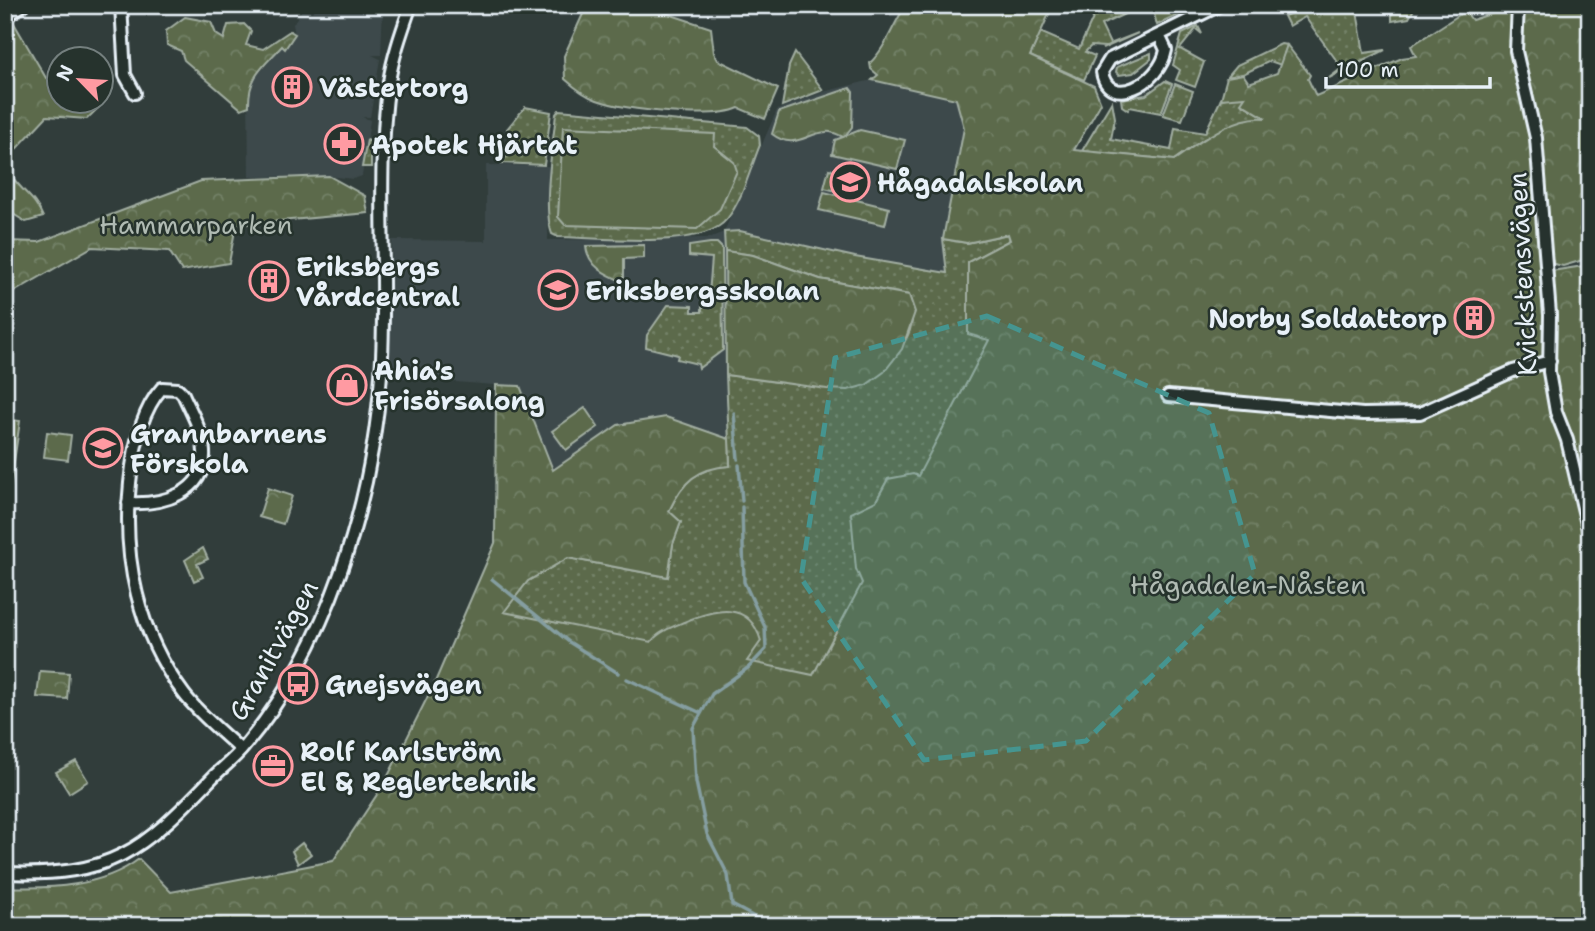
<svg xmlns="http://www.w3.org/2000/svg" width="1595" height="931" font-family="'Shantell Sans',sans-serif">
<defs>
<pattern id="grass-dots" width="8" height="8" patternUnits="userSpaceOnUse" patternTransform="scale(1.75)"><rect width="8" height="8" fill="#5c6b4c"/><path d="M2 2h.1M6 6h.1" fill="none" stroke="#738167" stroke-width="1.8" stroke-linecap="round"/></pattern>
<pattern id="forest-crowns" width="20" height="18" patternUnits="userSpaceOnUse" patternTransform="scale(1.75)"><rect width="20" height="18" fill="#5c6b4c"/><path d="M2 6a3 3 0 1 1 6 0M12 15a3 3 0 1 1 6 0" fill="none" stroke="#738167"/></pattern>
</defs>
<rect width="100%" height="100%" fill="#313d3b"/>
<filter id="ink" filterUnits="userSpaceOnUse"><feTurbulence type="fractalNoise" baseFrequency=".0143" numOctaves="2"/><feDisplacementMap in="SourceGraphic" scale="14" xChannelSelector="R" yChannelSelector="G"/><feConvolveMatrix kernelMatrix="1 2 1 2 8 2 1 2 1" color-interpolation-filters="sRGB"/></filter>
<g filter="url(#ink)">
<g fill="#3e4a4c">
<path d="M320,5H383L381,55H372L380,59L370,117H362L370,120L362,176L353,179L329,176L249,177L248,87L282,46L292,41L295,34L293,24L302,10L312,12Z"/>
<path d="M872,80L956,99L964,128L943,239L948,273L855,257L755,234L724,232V328L729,439L666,417L618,425L553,470L520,387L390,377L392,240L486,241V165L549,166L548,240L709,238L724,232L777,110L827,91Z"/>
</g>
<g fill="url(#grass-dots)" stroke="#a2aea2" stroke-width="2">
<path d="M1099,5H1120L1129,12L1101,25L1110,44L1138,33L1102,49L1105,47L1091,46L1085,52L1095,56L1084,80L1030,56L1040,32L1079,49Z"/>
<path d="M1311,5H1356L1364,53L1385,50L1329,78L1342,68L1305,17L1289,26L1284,16Z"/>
<path d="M1198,26L1202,34L1196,29L1180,49L1204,62L1195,87L1176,80L1180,70L1173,65L1182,34Z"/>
<path d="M1281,44L1287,45L1281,65L1270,61L1243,74L1227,77L1237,65Z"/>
<path d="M795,53L823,90L782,106L789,66Z"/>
<path d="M1165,81L1172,84L1161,113L1130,107L1128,110L1122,106L1121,99L1146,95Z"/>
<path d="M1175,84L1193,91L1182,120L1163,115Z"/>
<path d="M1237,96L1246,97L1242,104L1266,118L1204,139L1174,160L1082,151L1112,101L1115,118L1111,139L1171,150L1175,128L1205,133L1221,99Z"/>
<path d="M525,107L551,112L544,165L502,163L514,143L507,129Z"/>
<path d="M559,110L747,127L759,136L760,145C750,169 743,199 727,219C702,251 597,237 558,237L552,234C542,207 553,144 556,114Z"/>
<path d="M367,140L371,142V167H362Z"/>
<path d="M740,231L855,257L947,273L943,239L967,243L1008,234L1010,240L968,262L998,342L1015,468L888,479L876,501L863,585L858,926L489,630L528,581L568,558L668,577L673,544L681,522L669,511C683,481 697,468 730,465L726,375L848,390C882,365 925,344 909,295L820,279L753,255L725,251L724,232Z"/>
<path d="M710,243H717L722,248L723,350L699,368L698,364L677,359L678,355L646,347L647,335L668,305L692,306V312H702V307H708L712,258L689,256V246Z"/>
</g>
<g fill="url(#forest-crowns)" stroke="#a2aea2" stroke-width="2">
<path d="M587,5L647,7L711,28L714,53L718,60L778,89L765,119L739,108C714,120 625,110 597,100C585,96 575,88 565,79L564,56Z"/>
<path d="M906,5H1053L1030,56L1094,86L1101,103L1074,150L1174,160C1199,143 1234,114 1266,118L1241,103L1245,97L1221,99L1227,77L1243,74L1249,83L1277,73L1287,45L1310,75L1308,79L1316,96L1402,58L1416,56L1411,46L1465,11L1472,20L1518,5H1590V258L1563,266L1550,263L1551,271L1590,265V926H5V887C50,889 102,887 139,859L171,892L333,861L384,784L435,682L495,543L496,385L520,386L553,470L618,425L666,417L729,439L730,466C697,468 683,481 669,511L681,522L673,544L668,577L568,558L528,581L504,612L651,642C658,632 672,627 684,622C715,609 749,600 761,641L747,661L813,675L862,583L856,569L851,513L876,501L888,479L913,474L918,476L989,340L968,334V262L1010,240L1008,234L967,243L943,239L964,128L956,99L872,80L878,75L871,69L870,63C886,48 893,24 906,5Z"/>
<path d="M1392,5H1415V7L1409,18L1392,21Z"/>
<path d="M1178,7L1183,13L1157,25L1154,14L1165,8L1176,12Z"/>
<path d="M185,17L211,22L216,34L224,39L228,25L244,24L251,31L246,45L263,49L290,31L295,34L285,49L282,46C263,67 248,76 249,106L241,109L184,60L181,51L167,45L166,31Z"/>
<path d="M11,18L46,78L59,77L60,102H102V97L104,102L87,119L47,116L5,161V20Z"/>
<path d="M1151,53V59L1133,73L1119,75L1116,72L1117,67Z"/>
<path d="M850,88L853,92L852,127L845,136L860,130L905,140L897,169L832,154L835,140L843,137C839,135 831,131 826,132C807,133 794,151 772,134L779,112Z"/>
<path d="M5,165C16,189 34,194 43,217L26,222L5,209Z"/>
<path d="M329,176L365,196L368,213L236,225L229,263L182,271L169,251L92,247L5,297V241L39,242L201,181Z"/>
<path d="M824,192L889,208L885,225L819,210Z"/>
<path d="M644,245V258L624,259V282C607,275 588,267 586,246Z"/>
<path d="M725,251L753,255L820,279L909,295L915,312L902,349L884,372L866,385L848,390L827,389L726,375Z"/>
<path d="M5,419L20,421L9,495L5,494Z"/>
<path d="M47,432L71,435L68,460L44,457Z"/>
<path d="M268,488L292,496L283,524L259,517Z"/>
<path d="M203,548L208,559L197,564L203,577L194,581L185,560Z"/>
<path d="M40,671L69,673L67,699L37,697Z"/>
<path d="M76,761L88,781L69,793L56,772Z"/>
<path d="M302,843L311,854L298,864L292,851Z"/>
</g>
<g fill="#5c6b4c" stroke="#a2aea2" stroke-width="2">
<path d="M563,127L715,134L714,146L734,162L737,171L720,209L697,229L565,225L558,217Z"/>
<path d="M829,169L854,175L850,194L824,188Z"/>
<path d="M585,408L598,427L566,450L552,431Z"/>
</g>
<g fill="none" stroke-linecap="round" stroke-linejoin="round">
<g stroke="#859ea1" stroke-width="3.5">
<path d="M734,413L738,459"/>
<path d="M739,465L742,501"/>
<path d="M742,507L744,582L765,627L766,649L749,667L712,694L693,728L696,782L707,834L728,875L732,905L771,926"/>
<path d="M492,579L569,642L618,673"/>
<path d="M627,679L701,713"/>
</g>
<g stroke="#e8f1f8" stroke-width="16">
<g id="minor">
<path d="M121,5L125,75L135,93"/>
<path d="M1518,5L1516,51L1536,138L1550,315L1549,372L1556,412L1567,440L1590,537"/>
<path d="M5,17L23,5"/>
<path d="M1160,37L1166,50C1160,84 1108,110 1102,72L1110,59L1220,5"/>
<path d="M1168,396L1363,414L1420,413L1513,371L1550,361"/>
<path d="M128,503C161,505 206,494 204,452C203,432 191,412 183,394L178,389L162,388C140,412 133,452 130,483C122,558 138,633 184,694C200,715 222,732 241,750"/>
<path d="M5,873C112,877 141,852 212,778C222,768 234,759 243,748C328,647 372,505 381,375C388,277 375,179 389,82C393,56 402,31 411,5"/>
</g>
</g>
<use href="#minor" stroke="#26332d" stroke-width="10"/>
</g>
</g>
<path fill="#459590" fill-opacity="0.2" stroke="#459590" stroke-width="5" stroke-dasharray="14 9" stroke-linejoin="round" d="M987,316L1209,413L1255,574L1086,741L924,760L801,578L835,358Z"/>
<defs>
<g id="building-ring" transform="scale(2.0125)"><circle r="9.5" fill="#26332d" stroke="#ff9aa2" stroke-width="1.5"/><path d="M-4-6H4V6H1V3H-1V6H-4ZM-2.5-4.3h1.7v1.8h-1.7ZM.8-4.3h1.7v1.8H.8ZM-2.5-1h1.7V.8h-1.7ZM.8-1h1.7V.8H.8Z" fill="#ff9aa2"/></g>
<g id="pharmacy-ring" transform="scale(2.0125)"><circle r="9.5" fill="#26332d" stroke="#ff9aa2" stroke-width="1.5"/><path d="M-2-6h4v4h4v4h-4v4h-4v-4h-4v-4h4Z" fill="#ff9aa2"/></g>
<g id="school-ring" transform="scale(2.0125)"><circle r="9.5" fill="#26332d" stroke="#ff9aa2" stroke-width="1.5"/><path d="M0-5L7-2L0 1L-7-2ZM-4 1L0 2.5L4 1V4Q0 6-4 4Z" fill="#ff9aa2"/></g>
<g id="shop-ring" transform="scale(2.0125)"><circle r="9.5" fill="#26332d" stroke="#ff9aa2" stroke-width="1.5"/><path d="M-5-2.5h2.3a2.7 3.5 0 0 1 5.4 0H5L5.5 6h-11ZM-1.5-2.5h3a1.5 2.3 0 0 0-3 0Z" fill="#ff9aa2"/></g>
<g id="bus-ring" transform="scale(2.0125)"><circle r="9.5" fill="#26332d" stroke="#ff9aa2" stroke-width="1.5"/><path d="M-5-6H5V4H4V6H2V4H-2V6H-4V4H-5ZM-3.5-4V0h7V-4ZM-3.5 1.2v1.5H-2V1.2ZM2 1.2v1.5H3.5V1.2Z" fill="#ff9aa2"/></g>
<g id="office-ring" transform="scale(2.0125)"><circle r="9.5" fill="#26332d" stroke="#ff9aa2" stroke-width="1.5"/><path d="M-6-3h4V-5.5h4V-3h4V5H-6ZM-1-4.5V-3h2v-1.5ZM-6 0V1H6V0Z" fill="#ff9aa2"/></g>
</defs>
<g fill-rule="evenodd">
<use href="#building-ring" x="292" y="87"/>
<use href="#pharmacy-ring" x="344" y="144"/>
<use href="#school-ring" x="850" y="182"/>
<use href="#building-ring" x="269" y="281"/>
<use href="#school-ring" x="558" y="290"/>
<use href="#building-ring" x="1474" y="318"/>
<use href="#shop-ring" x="347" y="385"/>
<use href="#school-ring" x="103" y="448"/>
<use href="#bus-ring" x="298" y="684"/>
<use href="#office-ring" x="273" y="766"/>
</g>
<g text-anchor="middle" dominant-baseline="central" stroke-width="5" stroke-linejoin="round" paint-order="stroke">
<g font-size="26" font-weight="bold" fill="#e8f1f8" stroke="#26332d" text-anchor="start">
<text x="319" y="87">Västertorg</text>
<text x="371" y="144">Apotek Hjärtat</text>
<text x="877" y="182">Hågadalskolan</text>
<text x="296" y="266">Eriksbergs<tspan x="296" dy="30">Vårdcentral</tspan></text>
<text x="585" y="290">Eriksbergsskolan</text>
<text x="1447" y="318" text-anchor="end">Norby Soldattorp</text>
<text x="374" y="370">Ahia's<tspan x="374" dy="30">Frisörsalong</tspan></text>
<text x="130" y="433">Grannbarnens<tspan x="130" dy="30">Förskola</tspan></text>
<text x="325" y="684">Gnejsvägen</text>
<text x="300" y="751">Rolf Karlström<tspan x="300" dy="30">El &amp; Reglerteknik</tspan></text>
</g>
<g font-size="26" fill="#b0bbb3" stroke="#26332d">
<text x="196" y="224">Hammarparken</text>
<text x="1248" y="584">Hågadalen-Nåsten</text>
</g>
<g font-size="26" fill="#e8f1f8" stroke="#26332d">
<text transform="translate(1522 274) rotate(-93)">Kvickstensvägen</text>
<text transform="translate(273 650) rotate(-61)">Granitvägen</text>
</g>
</g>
<rect width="1595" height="931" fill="none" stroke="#26332d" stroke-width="28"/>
<rect x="14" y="14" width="1567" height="903" fill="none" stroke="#e8f1f8" stroke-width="2.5" filter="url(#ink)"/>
<g transform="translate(80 80) rotate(295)"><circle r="33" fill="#26332d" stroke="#747f7e" stroke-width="2"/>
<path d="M0-5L12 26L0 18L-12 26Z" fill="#ff9aa2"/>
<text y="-10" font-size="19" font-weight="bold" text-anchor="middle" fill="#e8f1f8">N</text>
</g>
<path d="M1326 77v10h164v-10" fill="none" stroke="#e8f1f8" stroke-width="3.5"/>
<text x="1336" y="77" font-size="21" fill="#e8f1f8" stroke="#26332d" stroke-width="5" paint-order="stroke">100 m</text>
</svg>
